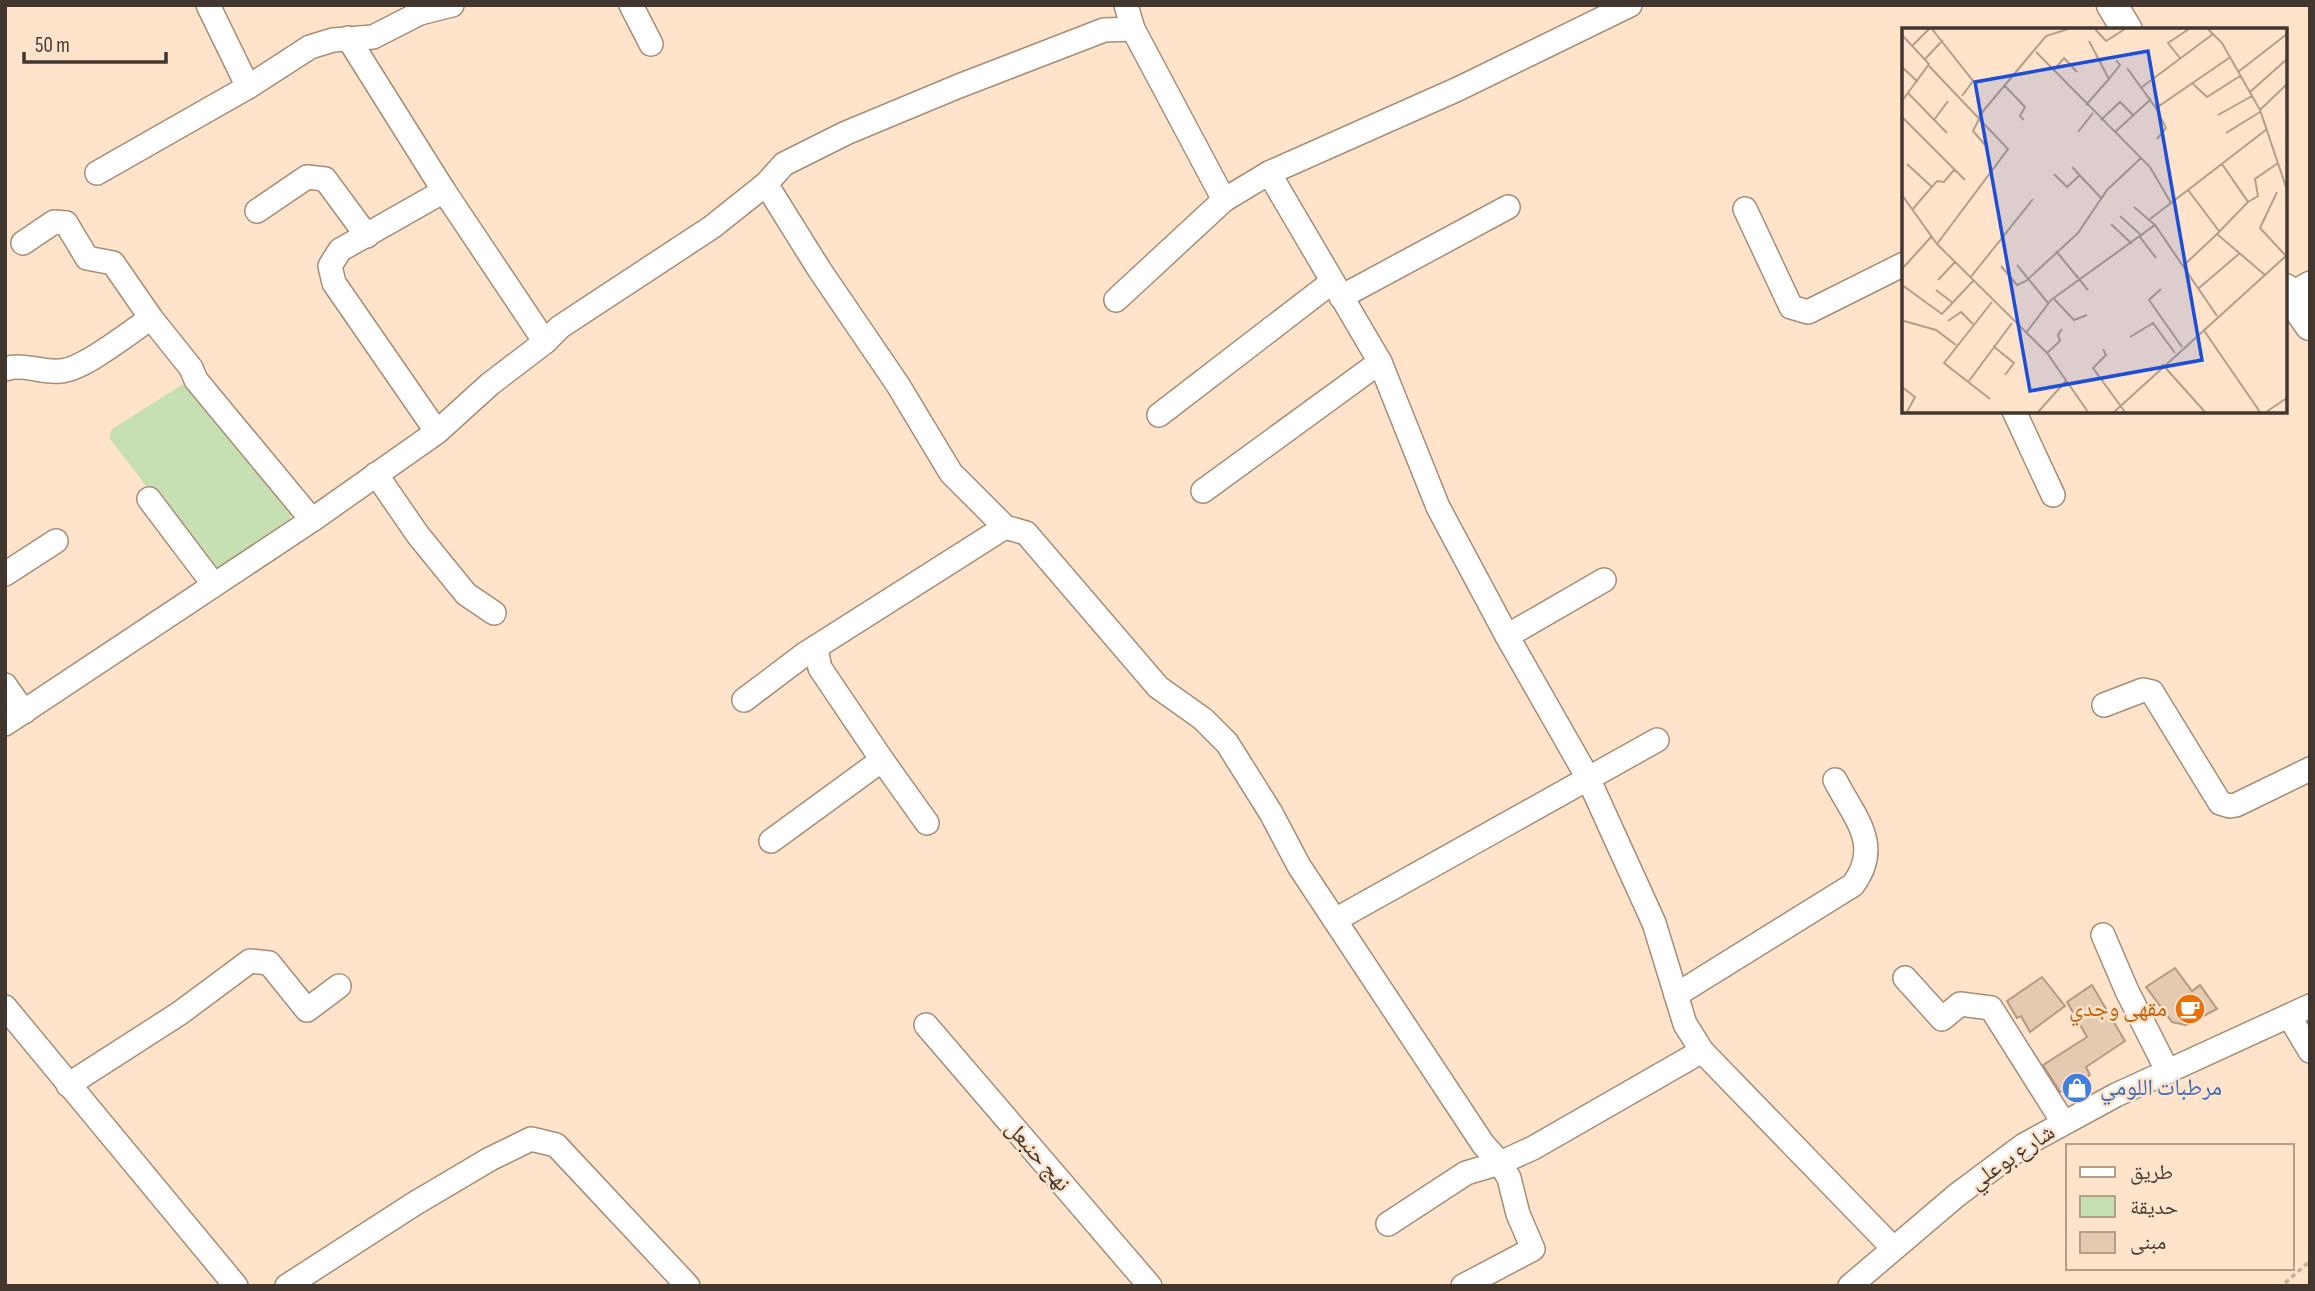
<svg xmlns="http://www.w3.org/2000/svg" width="2315" height="1291" font-family="'Sofia Sans Condensed','Noto Naskh Arabic',sans-serif">
<rect width="100%" height="100%" fill="#ffe3ca"/>
<path fill="#c6e0b3" d="M188,381L292,506L290,521L222,567L210,568L109,438L112,429Z"/>
<g fill="#e5c9b1" stroke="#b49a82" stroke-width="2">
<path d="M2175,968L2192,991L2200,985L2217,1009L2186,1025L2172,1022L2146,987Z"/>
<path d="M2042,977L2065,1006L2030,1032L2021,1016L2017,1018L2007,1001Z"/>
<path d="M2092,985L2125,1041L2086,1067L2090,1075L2060,1092L2043,1065L2087,1037L2067,1002Z"/>
</g>
<g fill="none" stroke-linecap="round" stroke-linejoin="round">
<g stroke="#a78d76" stroke-width="26">
<g id="minor">
<path d="M208,5L248,87"/>
<path d="M631,5L651,44"/>
<path d="M1126,5L1133,29"/>
<path d="M1630,5L1458,89L1269,173L1380,362L1438,507L1507,636L1588,778L1654,923L1685,1024L1702,1051L1893,1248"/>
<path d="M420,13L452,5"/>
<path d="M348,38L444,191L545,342"/>
<path d="M97,173L248,87L310,47L333,40L373,37L420,13L418,5"/>
<path d="M766,184L819,269L898,385L951,473L1005,527L1026,533L1158,687L1203,719L1227,743L1271,813L1299,866L1483,1144L1500,1163L1509,1178L1518,1214L1533,1249L1463,1286"/>
<path d="M1745,209L1791,307L1808,312L1904,264"/>
<path d="M257,211L307,177L325,179L367,236"/>
<path d="M23,243L54,222L66,223L87,258L113,263L151,318"/>
<path d="M2289,295L2310,283"/>
<path d="M1341,297L1508,207"/>
<path d="M1116,300L1224,200L1269,173"/>
<path d="M5,369C25,363 41,373 60,371C83,370 130,332 151,318L191,368L196,380L312,520"/>
<path d="M2014,411L2053,495"/>
<path d="M1159,415L1332,282"/>
<path d="M437,432L334,283L330,266L340,250L444,191"/>
<path d="M376,474L418,535L466,594L494,613"/>
<path d="M1203,491L1380,362"/>
<path d="M149,499L214,585"/>
<path d="M5,574L56,541"/>
<path d="M1507,636L1604,580"/>
<path d="M5,685L24,712"/>
<path d="M744,700L805,654L1005,527"/>
<path d="M2104,705L2143,690L2152,692L2220,803L2230,806L2236,805L2310,769"/>
<path d="M5,724L312,520L437,432L490,384L545,342L560,327L712,227L766,184L784,164L846,133L959,86L1104,30L1133,29L1224,200"/>
<path d="M882,760L927,823"/>
<path d="M771,841L882,760L820,668L816,649"/>
<path d="M1335,920L1657,740"/>
<path d="M2103,935L2127,991L2168,1072"/>
<path d="M1905,978L1942,1019L1960,1004L1991,1008L2063,1122"/>
<path d="M1676,995L1853,885C1883,845 1854,817 1835,780"/>
<path d="M5,1007L236,1286"/>
<path d="M2289,1016L2310,1051"/>
<path d="M926,1025L1150,1286"/>
<path d="M68,1085L180,1013L250,961L269,963L307,1010L339,986"/>
<path d="M1388,1224L1466,1173L1500,1163L1533,1148L1702,1051"/>
<path d="M287,1286L414,1204L490,1159L531,1139L556,1145L688,1286"/>
<path d="M1850,1286L1957,1195L2024,1145L2116,1095L2310,1006"/>
</g>
</g>
<g stroke="#a78d76" stroke-width="33">
<g id="major">
<path d="M2112,5L2127,30"/>
<path d="M2285,289L2310,325"/>
</g>
</g>
<path stroke="#c5ae9a" stroke-width="3.5" stroke-dasharray="5 3.5" stroke-linecap="butt" d="M2285,1283L2310,1261"/>
<use href="#minor" stroke="#fff" stroke-width="23"/>
<use href="#major" stroke="#fff" stroke-width="30"/>
</g>
<defs>
<g id="cafe-disc" transform="scale(1.575)"><circle r="9.5" fill="#e8710a" stroke="#ffe3ca"/><path d="M-5.5-4.5H6V0H3Q3 3.5 0 3.5H-2.5Q-5.5 3.5-5.5 0ZM3-3.2v2h1.7v-2ZM-6 4.5H4V6H-6Z" fill="#fff"/></g>
<g id="shop-disc" transform="scale(1.575)"><circle r="9.5" fill="#3f7fe0" stroke="#ffe3ca"/><path d="M-5-2.5h2.3a2.7 3.5 0 0 1 5.4 0H5L5.5 6h-11ZM-1.5-2.5h3a1.5 2.3 0 0 0-3 0Z" fill="#fff"/></g>
</defs>
<g fill-rule="evenodd">
<use href="#cafe-disc" x="2190" y="1009"/>
<use href="#shop-disc" x="2077" y="1088"/>
</g>
<g text-anchor="middle" dominant-baseline="central" stroke-width="5" stroke-linejoin="round" paint-order="stroke">
<g font-size="23" fill="#c56008" stroke="#ffe3ca" text-anchor="end">
<text x="2167" y="1009">مقهى وجدي</text>
</g>
<g font-size="23" fill="#366cbe" stroke="#ffe3ca" text-anchor="start">
<text x="2100" y="1088">مرطبات اللومي</text>
</g>
<g font-size="23" fill="#42372e" stroke="#ffe3ca">
<text transform="translate(1038 1156) rotate(49)">نهج حنبعل</text>
<text transform="translate(2012 1157) rotate(-34)">شارع بوعلي</text>
</g>
</g>
<g transform="translate(1902 28)">
<rect width="385" height="385" fill="#ffe3ca"/>
<path fill="none" stroke="#b39e8c" stroke-width="2" d="M30,1L71,53L60,68M193,1L204,13L223,1M306,1L320,15L358,82L385,162M0,7L27,36L0,73M10,18L27,1M134,24L248,139L269,175L248,191M278,30L266,15L287,1M23,31L41,12M27,38L106,121L35,216M0,39L16,54M225,40L254,80L327,30M151,43L162,30L175,44M336,44L385,6M207,51L218,37L214,32M291,56L305,69L338,48M103,58L123,79L118,88L122,92M240,59L311,6M348,64L385,31M6,65L45,105M184,77L207,51L187,13M254,80L264,100L255,111M358,82L385,56M316,87L350,68M77,88L144,8L166,1M0,89L63,152M78,89L71,103L83,117M32,92L46,73M199,92L218,74L231,87M176,104L191,85M213,104L249,71M324,105L358,84M5,136L30,159M170,139L199,170M152,146L165,159L178,147M286,162L365,101M375,164L358,200L384,228M0,167L35,216L145,325L186,384M346,174L356,168L353,151L376,135M269,175L286,162L317,203M232,179L253,197M10,182L35,153L42,154L52,142M218,188L240,208M209,196L230,216M315,206L346,174L320,136M238,209L254,230M154,223L186,262M115,237L146,275M99,238L115,257L124,253L176,205L205,162L239,130M281,238L315,206L363,247M0,241L29,209M68,250L131,171M36,252L53,234M0,257L40,286L71,253M297,260L338,225M259,261L247,272L280,319M34,262L51,275M152,271L172,292L185,287M2,293L34,302L54,317M46,293L59,284L71,296M301,301L358,384M124,305L149,272L253,197L315,288M228,309L251,295L273,325M91,318L112,335L103,347M201,321L204,327L191,340L223,384M145,325L158,313L156,307L160,301M260,336L303,384M67,353L110,295M0,359L13,369L5,384M88,371L42,335L90,274M136,384L164,353M212,384L385,227M364,384L385,370"/>
<path fill="#1d4ed8" fill-opacity="0.15" stroke="#1d4ed8" stroke-width="3.5" d="M246,23L300,332L128,363L73,54Z"/>
<rect width="385" height="385" fill="none" stroke="#42372e" stroke-width="3.5"/>
</g>
<rect width="2315" height="1291" fill="none" stroke="#42372e" stroke-width="14"/>
<rect x="2066" y="1144" width="228" height="126" fill="#ffe3ca" stroke="#b39e8c" stroke-width="2"/>
<rect x="2080" y="1167" width="35" height="10" fill="#ffffff" stroke="#b39e8c" stroke-width="2"/>
<text x="2130" y="1179" font-size="21" fill="#42372e">طريق</text>
<rect x="2080" y="1196" width="35" height="21" fill="#c6e0b3" stroke="#b39e8c" stroke-width="2"/>
<text x="2130" y="1214" font-size="21" fill="#42372e">حديقة</text>
<rect x="2080" y="1232" width="35" height="21" fill="#e5c9b1" stroke="#b39e8c" stroke-width="2"/>
<text x="2130" y="1249" font-size="21" fill="#42372e">مبنى</text>
<path d="M24 52v10h142v-10" fill="none" stroke="#42372e" stroke-width="3.5"/>
<text x="35" y="52" font-size="21" fill="#42372e" stroke="#ffe3ca" stroke-width="5" paint-order="stroke">50 m</text>
</svg>
